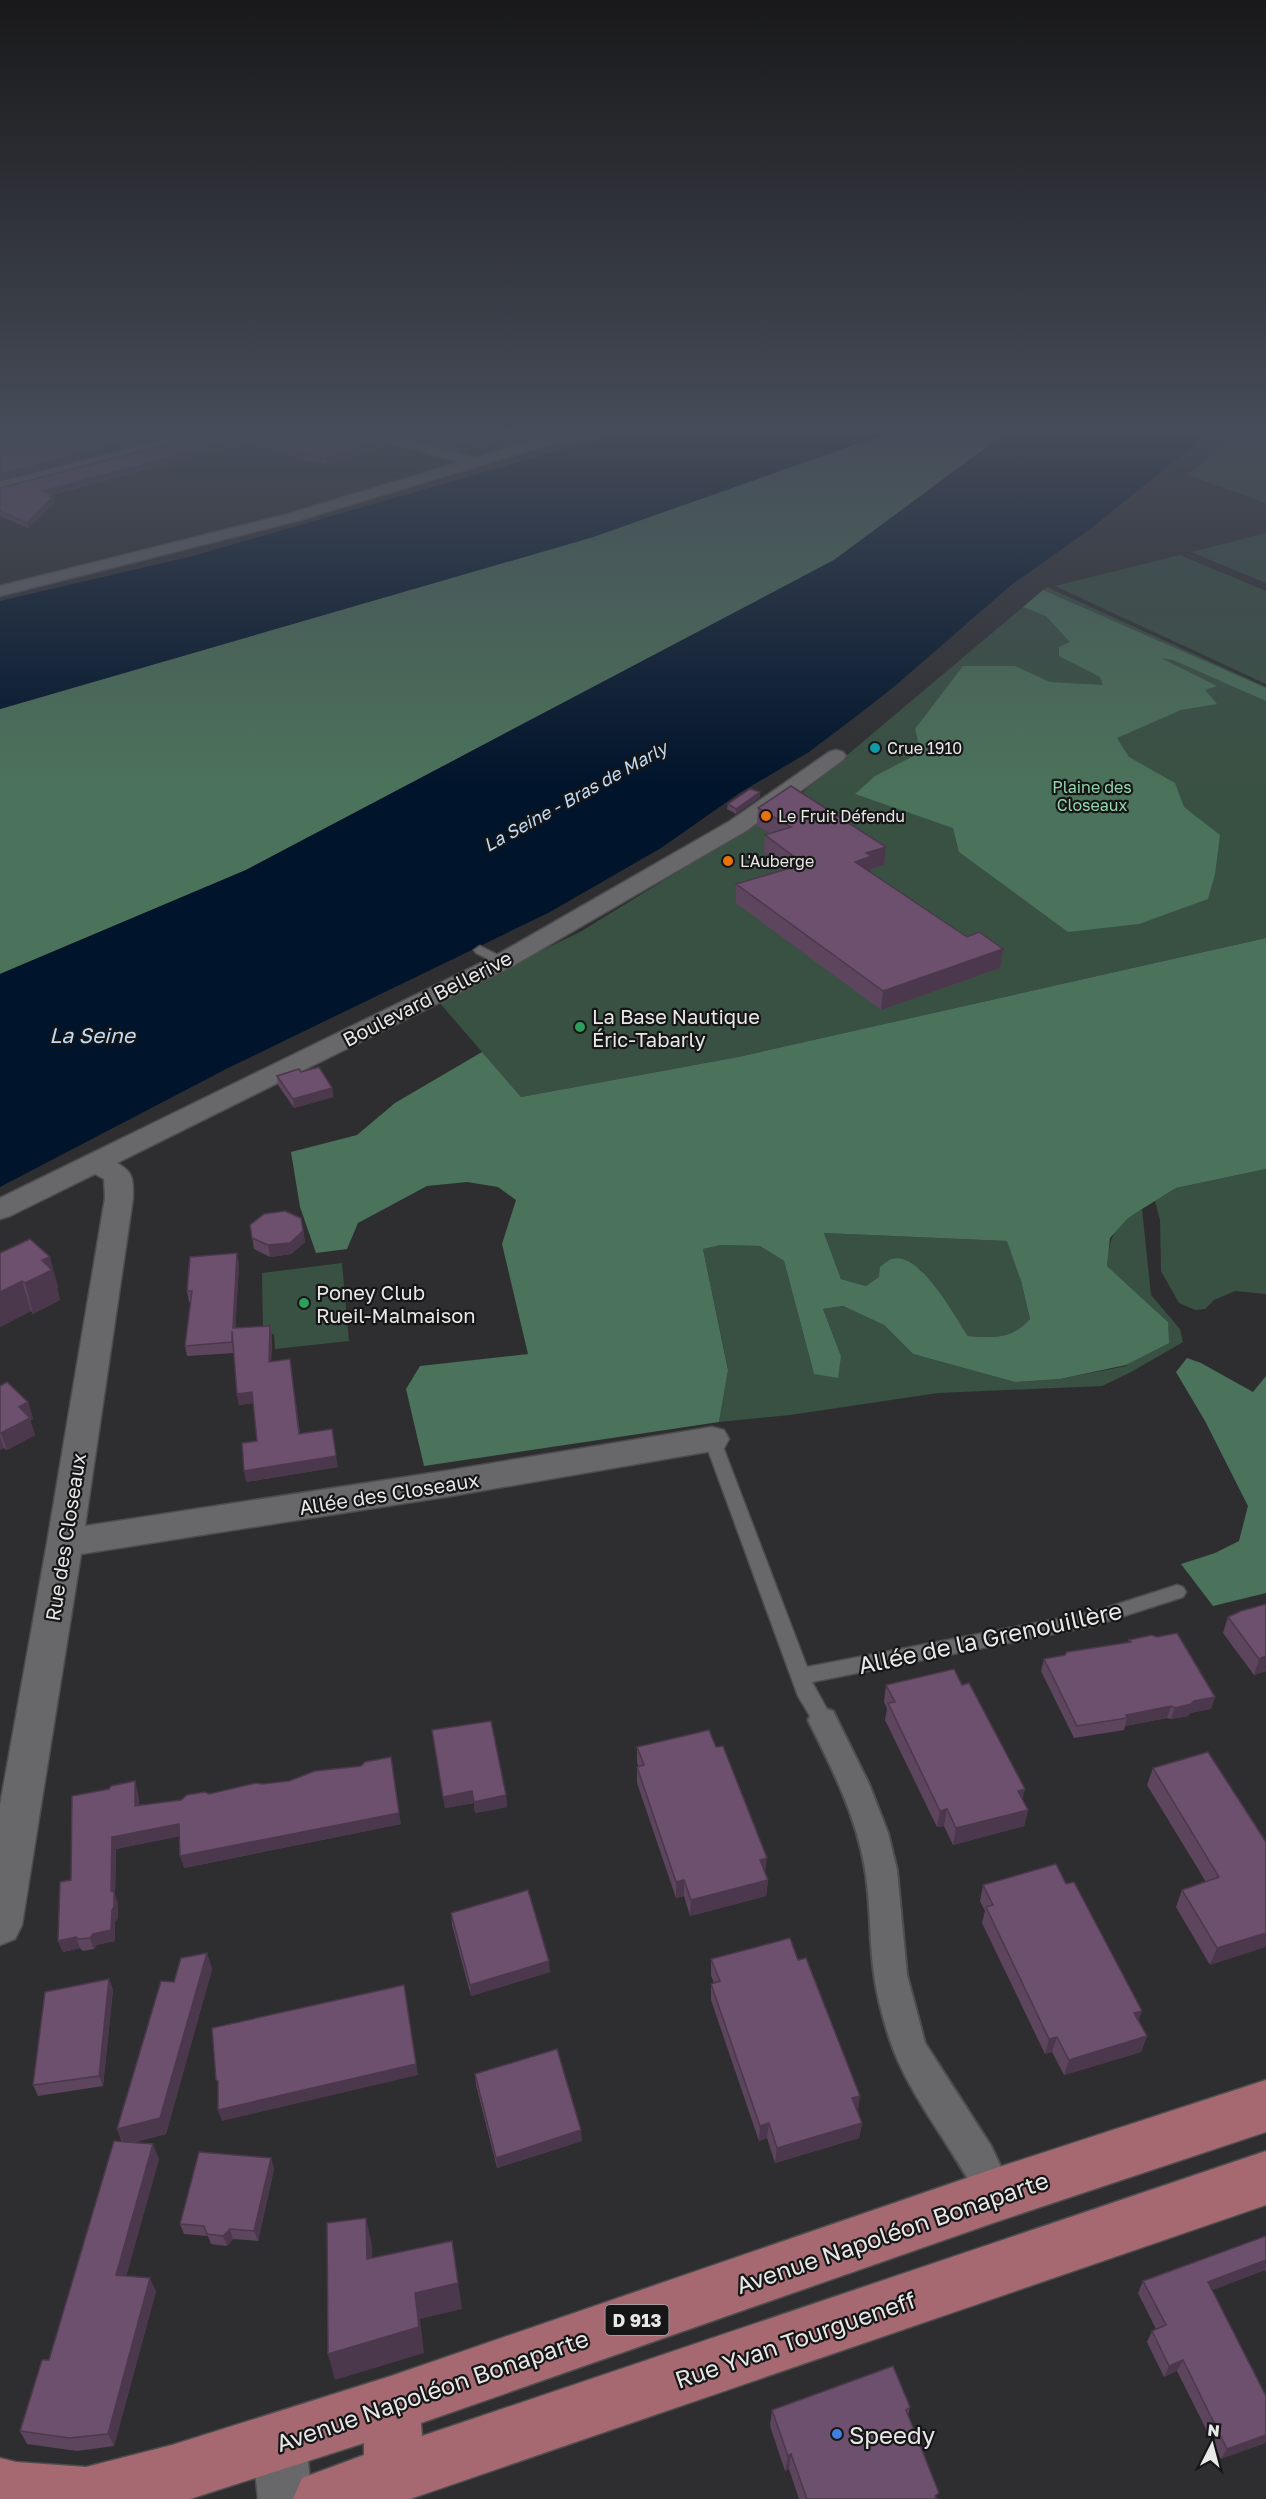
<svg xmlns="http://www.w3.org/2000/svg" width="1266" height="2499" font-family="'Golos Text',sans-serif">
<rect width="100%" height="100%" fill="#2e2e30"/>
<g fill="#395142">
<path d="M1237,435H1266V503L1188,475Z"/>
<path d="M1266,533V583L1191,552Z"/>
<path d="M1180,555L1266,591V684L1055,586Z"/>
<path d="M1047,587L1266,687V938L738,1057L521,1097L438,1001L580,932L790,803Z"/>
<path d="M1266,1169V1294L1235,1291L1214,1300L1205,1309L1195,1310L1179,1303L1161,1271L1160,1220L1155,1201L1176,1188Z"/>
<path d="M1142,1209L1151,1295L1180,1329L1183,1342L1131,1372L1102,1386L938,1393L790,1415L719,1422L728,1369L703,1249L721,1245L760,1246L784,1261L814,1374L841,1356L823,1309L843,1306L884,1325L913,1354L1015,1382L1060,1379L1126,1366L1168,1322L1107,1266C1110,1233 1114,1227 1142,1209Z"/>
<path d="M824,1233L1008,1241L1021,1281L1030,1319C1012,1339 994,1338 968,1336L920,1269L880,1277L866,1286L841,1279Z"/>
<path d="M342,1263L349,1341L275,1349L274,1334H263L262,1273Z"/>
</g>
<g fill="#4b725a" fill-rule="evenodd">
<path d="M882,435H1003L834,560L246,870L0,974V709L593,537Z"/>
<path d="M1043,590L1266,688V701L1173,660L1161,658L1217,686L1205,690L1217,704L1181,710L1117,738L1129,757L1175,783L1184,807L1220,835L1215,874L1208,899L1139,924L1068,932L959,852L953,828L855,794L875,776L921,752L915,729L963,666H1015L1050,682L1103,685L1100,677L1059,656V647L1070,642L1046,616L1023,607Z"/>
<path d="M1266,938V1169L1176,1188L1142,1209L1127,1219L1110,1238L1107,1266L1168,1322L1169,1343L1126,1365L1060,1379L1015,1382L913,1354L884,1325L843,1306L823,1309L841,1356L838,1378L814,1374L784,1261L760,1246L721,1245L703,1249L728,1370L719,1422L424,1466L406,1389L420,1366L528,1354L502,1244L516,1200L498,1187L467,1182L427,1186L358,1223L347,1249L316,1253L300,1207L291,1152L357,1135L395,1103L482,1052L521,1097L738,1057ZM824,1233L1007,1241L1021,1281L1030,1319C1012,1339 994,1338 968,1336C954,1316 920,1251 892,1259C888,1260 883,1265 880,1267L879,1277L866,1286L841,1279Z"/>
<path d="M1187,1358L1201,1363L1253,1392L1266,1376V1593L1213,1606L1181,1564L1215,1553L1239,1541L1248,1506L1205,1421L1176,1372Z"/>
</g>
<g fill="#00142b">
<path d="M612,435H882L593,537L0,709V601L193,556Z"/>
<path d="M1003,435H1207L1089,530L1010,586L895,686L862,712L809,752L741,792L661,848L550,912L228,1068L0,1187V974L246,870L834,560Z"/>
</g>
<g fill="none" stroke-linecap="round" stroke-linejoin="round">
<g stroke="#4d4d4e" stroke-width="3">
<g id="service">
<path d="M480,946L506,959L508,962L502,966L476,953L474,950Z"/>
<path d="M712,1433L718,1435L720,1439L807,1667L1093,1612L1177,1585L1183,1587L1186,1592L1183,1597L1093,1626L812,1682L833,1720L830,1726L823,1728L816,1726L798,1696L704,1439L706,1435Z"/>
</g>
</g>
<g stroke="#4d4d4e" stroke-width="4">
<path id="pedestrian" d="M823,1708L833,1711L869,1784L888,1833L897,1870L907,1975L925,2043L991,2146L1014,2195L1009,2208L996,2213L983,2208C957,2151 909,2098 890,2040C883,2019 877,1996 874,1974C869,1939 871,1904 865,1869C856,1815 832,1768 808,1720L813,1711Z"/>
</g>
<g stroke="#4d4d4e" stroke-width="3">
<g id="minor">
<path d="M181,435H204L202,438L0,492V482Z"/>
<path d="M370,435H392L475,458L551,435H572L570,438L300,520L0,596V586L288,514L460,462L372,438Z"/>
<path d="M836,750L843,752L846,756L843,760L746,831L511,967L117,1163C134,1172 133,1180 133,1198L85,1526L451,1470L712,1427L724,1430L729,1439L724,1448L712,1451L451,1496L81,1554L22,1925L15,1939L0,1945V1805L47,1543L105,1198L104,1179L95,1174L10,1216L0,1219V1198L493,957L730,821L829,752Z"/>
<path d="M279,2415L298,2423L306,2442L312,2499H258L252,2442L260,2423Z"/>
</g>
</g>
<g stroke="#4d4d4e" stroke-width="3">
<path id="primary" d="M1266,2080V2132L996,2222L421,2423L422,2436L1266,2151V2205L410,2499H293L302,2478L364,2455V2443L190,2499H0V2458L16,2462L86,2467L172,2445L391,2376L996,2168Z"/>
</g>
<use href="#service" fill="#68676a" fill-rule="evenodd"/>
<use href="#pedestrian" fill="#68676a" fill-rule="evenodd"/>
<use href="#minor" fill="#68676a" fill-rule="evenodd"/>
<use href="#primary" fill="#a66971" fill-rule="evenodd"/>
</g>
<g fill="#5d455e">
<path d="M202,435L387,445L327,464L309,461L247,442L52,495L54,501H53L54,503L28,528L0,516V488Z"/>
<path d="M400,435H518L460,452Z"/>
<path d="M760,792V797L736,814L727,809L728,804Z"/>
<path d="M758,808L886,847L884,865L871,869V873L967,937L1003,949L1000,968L881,1010L736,903V884L786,869L764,853L765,835L770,833L757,826Z"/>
<path d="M301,1072L332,1088L333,1097L294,1108L278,1085L277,1076Z"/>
<path d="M301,1218L305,1242L291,1254L270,1257L254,1249L250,1225Z"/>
<path d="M0,1253L58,1287L57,1288L60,1300L33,1314L31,1311L0,1327Z"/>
<path d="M239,1264L235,1328L270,1326L272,1336L271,1362L290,1359L300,1434L338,1467L246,1482L257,1441L253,1403L239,1405L237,1394L234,1353L187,1356L185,1346L191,1302H189L187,1291Z"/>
<path d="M0,1386L28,1402L33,1419L30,1420L35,1435L7,1450L4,1448L0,1450Z"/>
<path d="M1241,1611L1266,1671L1254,1675L1223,1633L1228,1617Z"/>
<path d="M1129,1640L1215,1697L1211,1709L1190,1713L1188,1716L1171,1719L1167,1718L1125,1726L1124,1730L1074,1738L1041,1671L1044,1659L1129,1643Z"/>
<path d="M886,1685L1022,1800L1028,1810L1024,1826L953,1845L944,1826L937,1827L885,1720L887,1708L884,1702Z"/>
<path d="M432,1730L506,1795L507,1807L475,1813L474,1803L445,1808Z"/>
<path d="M637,1747L765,1874L768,1880L766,1896L690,1916L684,1896L676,1898L637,1783V1767H639L637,1763Z"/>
<path d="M1153,1768L1266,1842L1210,1965L1176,1907L1182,1890L1206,1882L1147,1785Z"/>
<path d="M109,1789L138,1793L139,1805L181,1800L209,1794L401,1824L184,1868L179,1836L116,1849L115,1895L118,1904V1918L115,1922V1941L97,1945L94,1949L83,1951L80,1948L63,1952L58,1941L71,1880Z"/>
<path d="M1066,1884L1142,2011L1138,2021L1147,2036L1141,2052L1064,2075L1052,2052L1045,2054L982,1923L985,1911L980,1901L983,1885Z"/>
<path d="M451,1913L550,1972L471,1996L452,1925Z"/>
<path d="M207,1953L212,1969L166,2134L131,2143L159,2159L126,2276L156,2291L114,2446L77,2451L27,2444L20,2431L49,2360L122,2142L117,2129L174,1982Z"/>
<path d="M711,1959L858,2111L862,2123L859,2138L775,2163L767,2138L759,2141L711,2000V1984L714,1983L711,1975Z"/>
<path d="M109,1979L113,1990L103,2086L38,2096L33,2085Z"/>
<path d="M475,2074L582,2141L497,2168L476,2085Z"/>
<path d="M274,2169L258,2241L233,2239L227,2246L211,2244L208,2236L184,2234L180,2224Z"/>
<path d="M1266,2236V2273L1265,2270L1212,2290L1266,2396L1221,2459L1177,2371L1164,2377L1147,2342L1152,2331L1156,2329L1138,2293L1143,2281Z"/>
<path d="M910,2407L908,2415L937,2499H799L789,2469L785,2471L770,2426L772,2410Z"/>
</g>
<g fill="#4c384c">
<path d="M151,435H173L0,480V474Z"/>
<path d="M499,435H518L460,452V446Z"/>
<path d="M247,437V442L44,496L43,491Z"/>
<path d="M387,439V445L327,464L326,458Z"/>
<path d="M53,495L54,503L28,528L27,523L49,496Z"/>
<path d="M760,792V797L736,814V809Z"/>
<path d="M886,847L884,865L871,869V875L855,862L866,853Z"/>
<path d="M1003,949L1000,968L881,1010L883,991Z"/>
<path d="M332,1088L333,1097L294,1108L293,1099Z"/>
<path d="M303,1231L305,1242L291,1254L270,1257L268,1245Z"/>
<path d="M237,1253L239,1264L235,1339L233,1328Z"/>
<path d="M50,1257L58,1287L57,1288L60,1300L33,1314L25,1283L42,1260Z"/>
<path d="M22,1281L31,1311L0,1327V1292Z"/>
<path d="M270,1326L272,1336L271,1373L269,1362Z"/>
<path d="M252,1392L254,1403L239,1405L237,1394Z"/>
<path d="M28,1402L33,1419L30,1420L35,1435L7,1450L1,1433L19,1407Z"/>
<path d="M0,1436L4,1448L0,1450Z"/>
<path d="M336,1456L338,1467L246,1482L244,1471Z"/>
<path d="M1266,1656V1671L1254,1675L1259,1659Z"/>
<path d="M1215,1697L1211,1709L1190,1713L1188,1716L1171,1719L1175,1708L1194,1701Z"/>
<path d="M1171,1706L1167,1718L1125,1726L1127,1718L1126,1715Z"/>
<path d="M135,1781L138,1793L139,1817L135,1806Z"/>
<path d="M1025,1789L1021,1806L1018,1791Z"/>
<path d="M472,1791L474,1803L445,1808L443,1797Z"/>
<path d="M506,1795L507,1807L475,1813L474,1802Z"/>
<path d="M947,1809L944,1826L937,1827L940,1811Z"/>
<path d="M1028,1810L1024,1826L953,1845L956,1828Z"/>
<path d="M399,1813L401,1824L184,1868L180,1856Z"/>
<path d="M179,1824L182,1836L116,1849L115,1895L118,1904V1918L115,1922V1941L97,1945L94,1949L90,1938L112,1910V1837Z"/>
<path d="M767,1858L765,1874L760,1860Z"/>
<path d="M684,1880V1896L676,1898V1882Z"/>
<path d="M768,1880L766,1896L690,1916L691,1900Z"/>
<path d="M1266,1933V1947L1210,1965L1217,1948Z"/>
<path d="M76,1937L80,1948L63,1952L58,1941Z"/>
<path d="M207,1953L212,1969L166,2134L124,2144L117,2129Z"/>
<path d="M549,1961L550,1972L471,1996L470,1985Z"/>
<path d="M109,1979L113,1990L103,2086L99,2076Z"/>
<path d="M404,1985L418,2075L222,2121L218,2110Z"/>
<path d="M1142,2011L1136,2027L1134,2013Z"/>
<path d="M1147,2036L1141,2052L1064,2075L1069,2060Z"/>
<path d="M1057,2037L1052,2052L1045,2054L1049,2039Z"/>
<path d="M860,2096L858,2111L849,2113L852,2098Z"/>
<path d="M769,2123L767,2138L759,2141L760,2126Z"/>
<path d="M862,2123L859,2138L775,2163L777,2148Z"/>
<path d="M581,2130L582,2141L497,2168L496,2158Z"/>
<path d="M153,2144L159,2159L123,2288L116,2275Z"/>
<path d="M271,2158L274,2169L258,2241L254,2231Z"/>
<path d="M366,2218L372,2245L373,2286L367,2259Z"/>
<path d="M230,2229L233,2239L227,2246L223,2236Z"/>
<path d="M452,2241L462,2309L420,2319L424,2353L335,2380L328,2354L415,2293Z"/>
<path d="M1266,2260V2267L1265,2270L1202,2294L1208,2282Z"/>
<path d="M150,2278L156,2291L114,2446L108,2434Z"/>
<path d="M1183,2360L1177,2371L1164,2377L1169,2366Z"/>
<path d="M1266,2435V2443L1221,2459L1227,2449Z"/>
<path d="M791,2454L789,2469L785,2471L788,2456Z"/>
</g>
<g fill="#6c506d" stroke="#4c384c" stroke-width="1.5">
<path d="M0,435H151L0,474Z"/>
<path d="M202,435H371L387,439L326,458L308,455L247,437L43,491L53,495L49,496L52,498L27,523L0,511V488Z"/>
<path d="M419,435H499L460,446Z"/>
<path d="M791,786L886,847L866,853L872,856L855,862L967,937L979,932L1003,949L883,991L736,884L804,864L765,835L791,827L758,808Z"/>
<path d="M750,789L760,792L736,809L728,804Z"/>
<path d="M319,1067L332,1088L293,1099L277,1076L299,1069L301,1072Z"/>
<path d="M285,1211L301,1218L303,1231L290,1243L268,1245L252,1238L250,1225L264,1214Z"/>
<path d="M30,1239L50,1257L42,1260L52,1270L25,1283L22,1281L0,1292V1253Z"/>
<path d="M237,1253L233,1328L270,1326L269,1362L290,1359L299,1434L332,1429L336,1456L244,1471L242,1443L257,1441L252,1392L237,1394L232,1331V1342L185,1346L192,1291H187L190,1257Z"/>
<path d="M7,1382L28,1402L19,1407L30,1418L1,1433L0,1432V1386Z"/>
<path d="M1266,1604V1656L1259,1659L1228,1617L1241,1611Z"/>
<path d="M1177,1633L1215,1697L1194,1701L1191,1704L1175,1708L1171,1706L1126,1715L1127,1718L1077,1726L1044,1659L1065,1655L1067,1652L1131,1642L1129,1640L1152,1635L1157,1637Z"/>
<path d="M954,1669L962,1685L969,1683L1025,1789L1018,1791L1028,1810L956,1828L947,1809L940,1811L888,1703L895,1702L886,1685Z"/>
<path d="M491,1721L506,1795L474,1802L472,1791L443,1797L432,1730Z"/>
<path d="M709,1730L716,1747L723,1746L767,1858L760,1860L768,1880L691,1900L684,1880L676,1882L637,1767L644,1765L637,1747Z"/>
<path d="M1208,1752L1266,1842V1933L1217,1948L1182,1890L1219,1877L1153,1768Z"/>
<path d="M391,1757L399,1813L180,1856L179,1824L112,1837L111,1891L114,1892V1907L112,1910L111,1930L93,1934L90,1938L79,1939L76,1937L58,1941L60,1882L71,1880L72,1796L109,1789L111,1786L135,1781V1806L181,1800L187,1795L205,1792L209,1794L256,1783L262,1784L289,1781L315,1771L361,1766L365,1762Z"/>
<path d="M1056,1864L1066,1884L1074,1882L1142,2011L1134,2013L1147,2036L1069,2060L1057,2037L1049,2039L986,1907L993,1905L983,1885Z"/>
<path d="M528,1890L549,1961L470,1985L451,1913Z"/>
<path d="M790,1938L798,1960L806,1958L860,2096L852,2098L862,2123L777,2148L769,2123L760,2126L711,1984L720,1981L711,1959Z"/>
<path d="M207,1953L160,2118L117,2129L161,1981L174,1982L181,1958Z"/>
<path d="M109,1979L99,2076L33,2085L45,1992Z"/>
<path d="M404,1985L416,2064L218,2110V2081L216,2080L212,2028Z"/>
<path d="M557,2049L581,2130L496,2158L475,2074Z"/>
<path d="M114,2141L153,2144L116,2275L150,2278L108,2434L69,2438L20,2431L42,2360H49Z"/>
<path d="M199,2152L271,2158L254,2231L230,2229L223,2236L207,2234L204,2226L180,2224Z"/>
<path d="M366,2218L367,2259L452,2241L458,2283L415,2293L419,2327L328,2354L327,2223Z"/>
<path d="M1266,2236V2260L1208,2282L1266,2396V2435L1227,2449L1183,2360L1169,2366L1152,2331L1166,2325L1143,2281Z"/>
<path d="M893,2366L910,2407L906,2410L939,2493L935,2496L937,2499H807L791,2454L788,2456L772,2410Z"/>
</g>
<linearGradient id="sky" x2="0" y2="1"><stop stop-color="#19191a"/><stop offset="0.55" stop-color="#464c59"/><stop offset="1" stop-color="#464c59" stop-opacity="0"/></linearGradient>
<rect width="1266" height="785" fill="url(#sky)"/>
<circle fill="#0f9aa8" stroke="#161617" stroke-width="2" cx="875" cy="748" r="6"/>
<g fill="#e8710a" stroke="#161617" stroke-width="2">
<circle cx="766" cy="816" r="6"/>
<circle cx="728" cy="861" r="6"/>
</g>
<g fill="#2e9e5b" stroke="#161617" stroke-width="2">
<circle cx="580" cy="1027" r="6"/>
<circle cx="304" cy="1303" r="6"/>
</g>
<circle fill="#3f7fe0" stroke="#161617" stroke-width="2" cx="837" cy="2434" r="6"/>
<g text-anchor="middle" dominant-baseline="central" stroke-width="4.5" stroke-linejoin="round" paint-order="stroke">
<g font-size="16" fill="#e8e8e9" stroke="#161617" text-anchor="start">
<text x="887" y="748">Crue 1910</text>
<text x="778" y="816">Le Fruit Défendu</text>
<text x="740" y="861">L'Auberge</text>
</g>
<g font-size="16" fill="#94d6ad" stroke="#161617">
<text x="1092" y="787">Plaine des<tspan x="1092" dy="18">Closeaux</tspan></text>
</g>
<g font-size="18" font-style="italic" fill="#bddcfa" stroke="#161617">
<text transform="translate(575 796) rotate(-29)">La Seine - Bras de Marly</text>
</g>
<rect fill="#161617" stroke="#a9a9aa" stroke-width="1.5" x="605.5" y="2305" width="63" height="30" rx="4.5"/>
<g font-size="18" font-weight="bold" fill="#e8e8e9">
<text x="637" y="2320">D 913</text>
</g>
<g font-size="20" fill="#e8e8e9" stroke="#161617">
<text transform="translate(427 998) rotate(-27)">Boulevard Bellerive</text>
<text transform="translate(389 1493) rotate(-9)">Allée des Closeaux</text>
<text transform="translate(65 1537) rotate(-81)">Rue des Closeaux</text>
</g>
<g font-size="20" fill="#e8e8e9" stroke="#161617" text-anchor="start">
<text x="592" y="1016">La Base Nautique<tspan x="592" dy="23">Éric-Tabarly</tspan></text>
<text x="316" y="1292">Poney Club<tspan x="316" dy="23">Rueil-Malmaison</tspan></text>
</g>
<g font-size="21" font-style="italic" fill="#bddcfa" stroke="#161617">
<text x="92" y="1035">La Seine</text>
</g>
<g font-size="24" fill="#e8e8e9" stroke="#161617">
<text transform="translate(990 1637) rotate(-12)">Allée de la Grenouillère</text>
<text transform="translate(892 2232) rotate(-19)">Avenue Napoléon Bonaparte</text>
<text transform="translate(795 2339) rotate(-19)">Rue Yvan Tourgueneff</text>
<text transform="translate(432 2390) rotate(-19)">Avenue Napoléon Bonaparte</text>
</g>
<g font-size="24" fill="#e8e8e9" stroke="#161617" text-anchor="start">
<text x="849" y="2434">Speedy</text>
</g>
</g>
<g transform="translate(1212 2445) rotate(6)" stroke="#161617" stroke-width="4.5" paint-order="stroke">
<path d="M0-4.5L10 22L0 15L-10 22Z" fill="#e8e8e9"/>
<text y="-9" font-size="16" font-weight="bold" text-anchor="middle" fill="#e8e8e9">N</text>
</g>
</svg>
